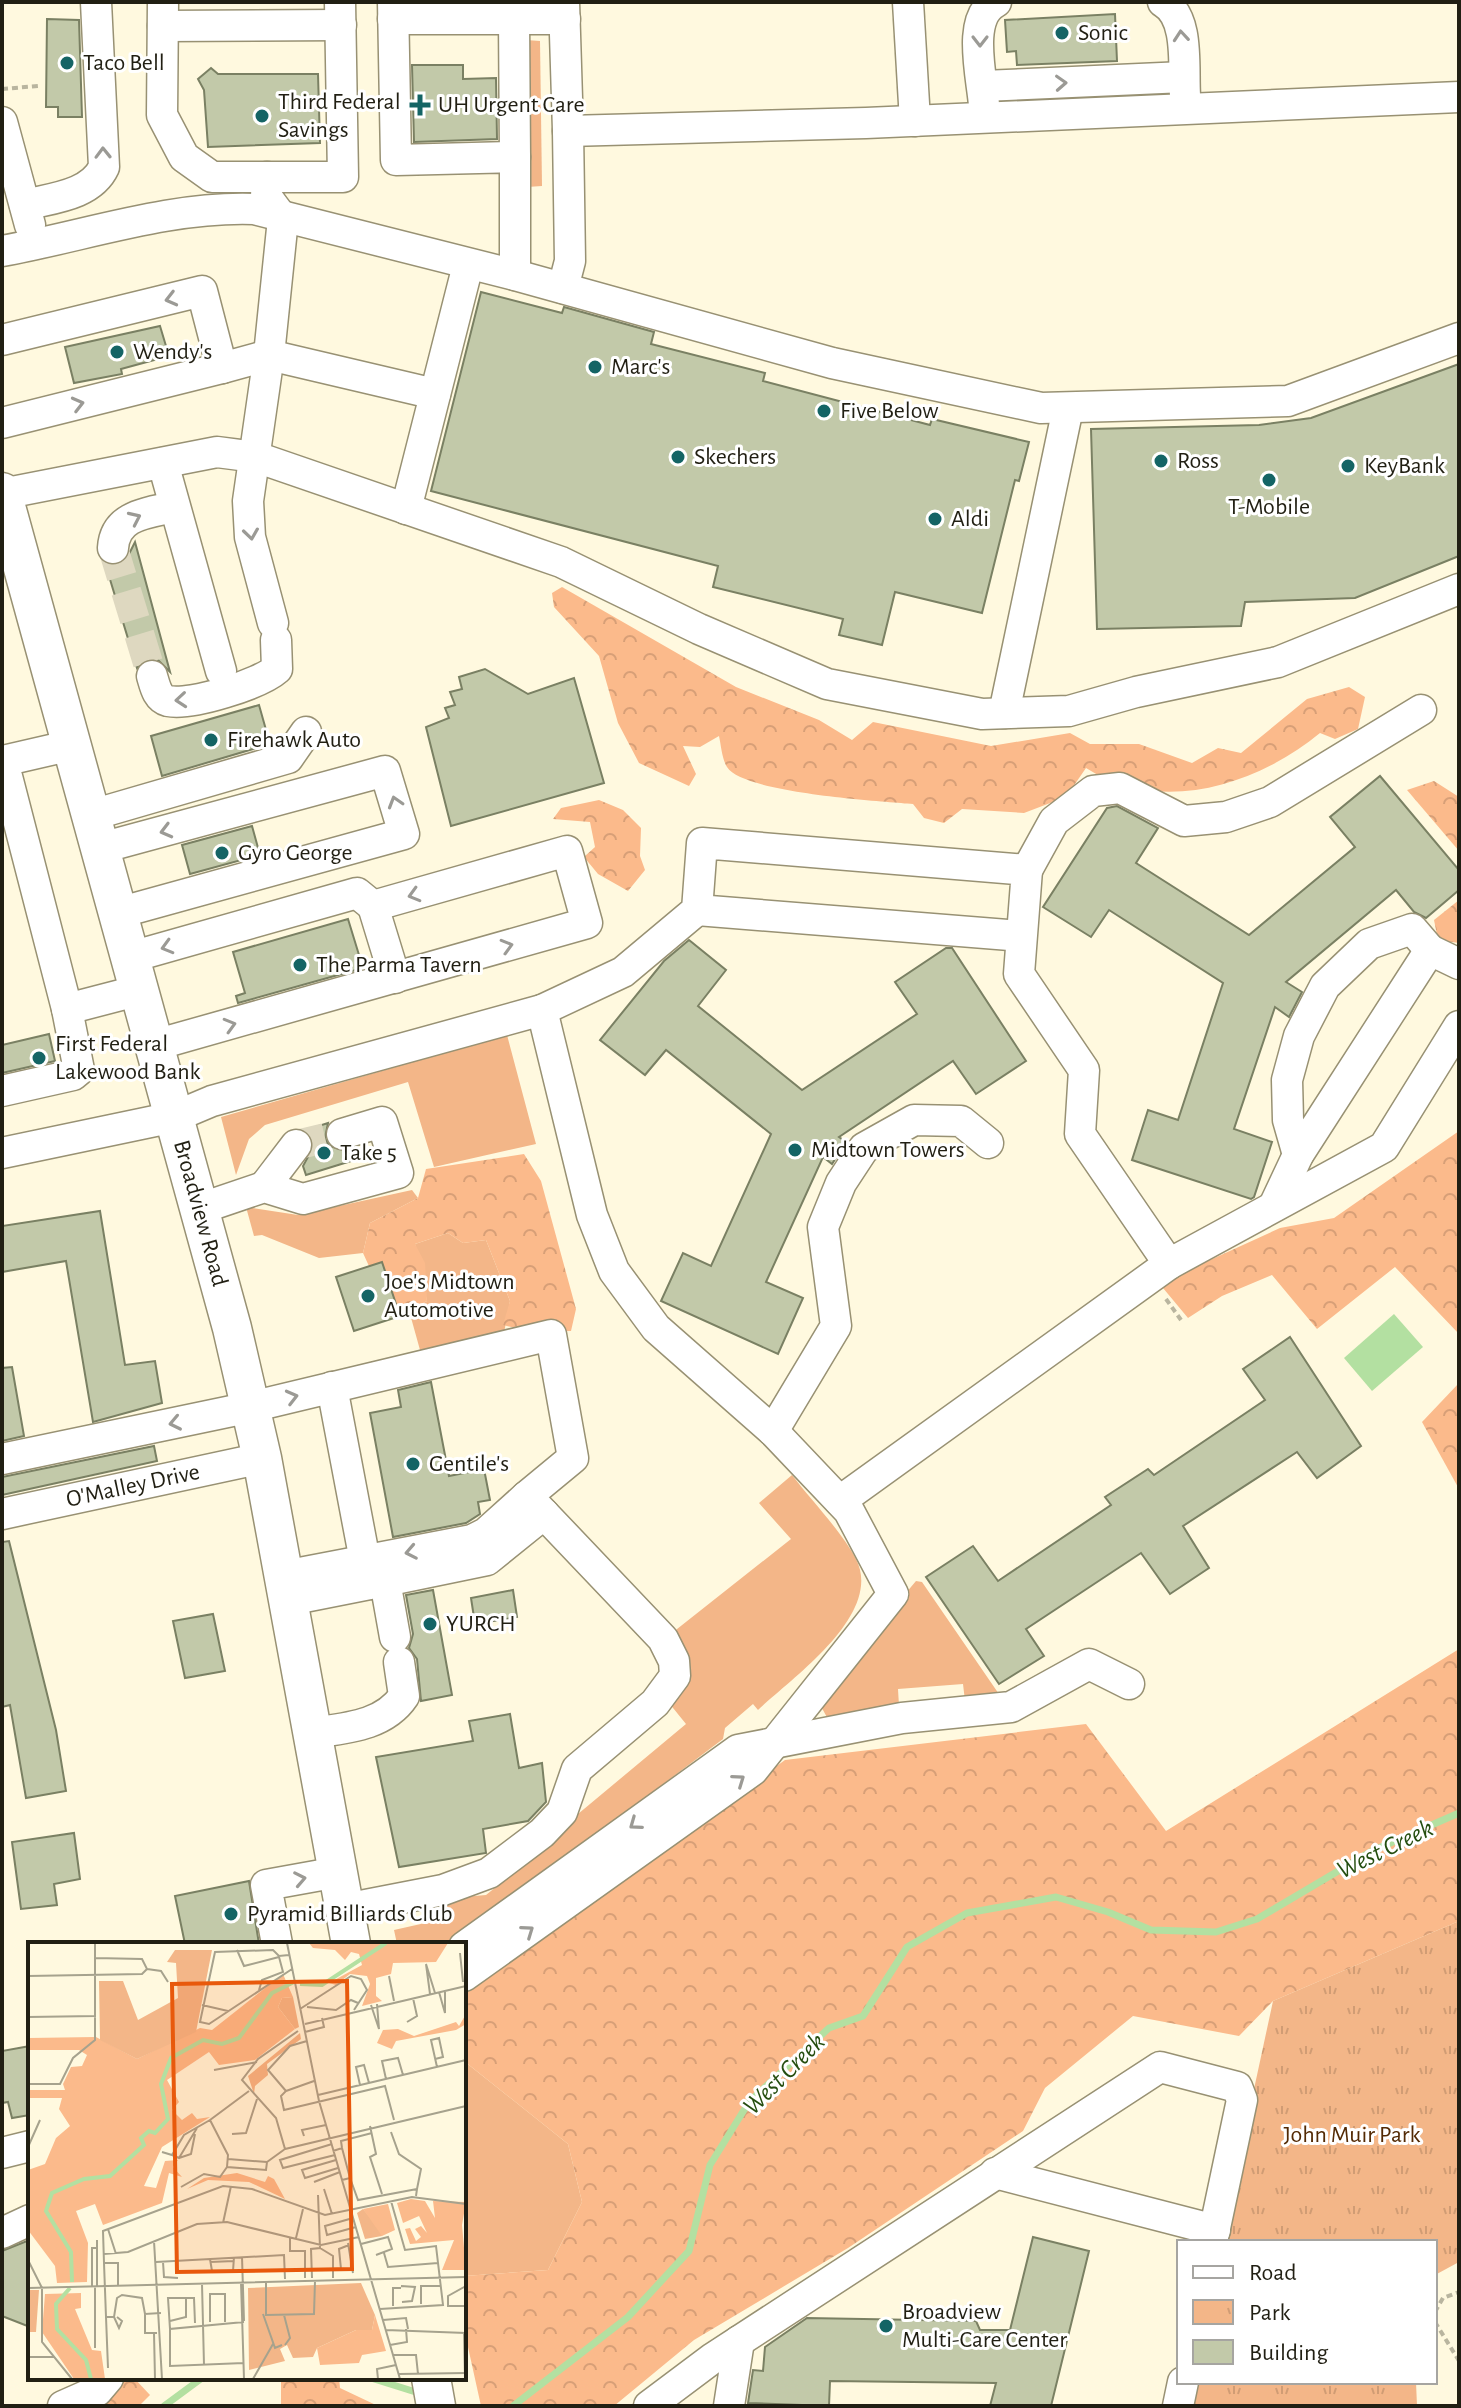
<svg xmlns="http://www.w3.org/2000/svg" width="1461" height="2408" font-family="'Alegreya Sans',sans-serif">
<defs>
<pattern id="forest-crowns" width="20" height="18" patternUnits="userSpaceOnUse" patternTransform="scale(2)"><rect width="20" height="18" fill="#fbba8b"/><path d="M2 6a3 3 0 1 1 6 0M12 15a3 3 0 1 1 6 0" fill="none" stroke="#d79f77"/></pattern>
<pattern id="park-tufts" width="24" height="20" patternUnits="userSpaceOnUse" patternTransform="scale(2)"><rect width="24" height="20" fill="#f3b688"/><path d="M3 7l-1-3M5 7V3M7 7l1-3M15 17l-1-3M17 17v-4M19 17l1-3" fill="none" stroke="#d09c74"/></pattern>
</defs>
<rect width="100%" height="100%" fill="#fff9df"/>
<g fill="#f3b688">
<path d="M526,40L540,41L542,186L527,187Z"/>
<path d="M507,1035L536,1144L434,1167L408,1082L265,1125L249,1139L236,1175L221,1117Z"/>
<path d="M412,1190L418,1198L370,1223L363,1253L319,1258L262,1235L254,1236L246,1207L298,1215Z"/>
<path d="M448,1233L463,1243L486,1240L510,1301L504,1333L430,1353L420,1350L410,1314L406,1312L427,1301L415,1244Z"/>
<path d="M792,1475C811,1500 842,1532 856,1559C884,1614 793,1677 758,1710L753,1704L725,1728L723,1739L451,1944H397L394,1930L443,1919L439,1899L486,1895L560,1836L566,1824L686,1724L669,1703L682,1685L690,1657L672,1633L791,1539L759,1503Z"/>
<path d="M916,1581L922,1582L1003,1700L965,1701L963,1684L898,1689L899,1706L829,1721L817,1699Z"/>
<path d="M464,2061L568,2144L582,2202L548,2270L464,2276Z"/>
</g>
<g fill="url(#forest-crowns)">
<path d="M562,587L736,687L819,720L852,740L873,722L991,746L1070,733L1090,744H1139L1192,763L1218,748L1241,753L1307,699L1349,687L1365,697L1358,729L1335,739L1320,733C1257,785 1160,816 1086,768L1066,797L1024,813L962,809L944,823L924,818L913,804C879,801 743,793 727,767C722,759 721,745 719,736L700,747L683,746L696,774L689,786L639,763L618,723L599,656L554,607L552,593Z"/>
<path d="M1434,781L1459,797V851L1407,790Z"/>
<path d="M599,800L623,810L641,828L640,856L645,870L628,891L598,874L584,857L595,847L590,822L553,819L561,808Z"/>
<path d="M1459,900V943L1438,940L1434,920Z"/>
<path d="M1459,1131V1334L1395,1267L1317,1329L1272,1275L1222,1296L1188,1318L1163,1288L1175,1276L1280,1228L1334,1218Z"/>
<path d="M524,1154L541,1181L576,1309L571,1331L533,1332L503,1325L510,1301L486,1240L463,1243L448,1233L415,1244L425,1263L427,1301L406,1312L389,1310L363,1253L370,1223L418,1198L426,1169Z"/>
<path d="M1459,1383V1489L1422,1422Z"/>
<path d="M1459,1649V1921L1273,2001L1239,2036L1133,2016L1045,2088L1023,2131L848,2248L694,2340L614,2406H481L464,2329V2276L548,2270L582,2202L568,2144L464,2061V1994L785,1760L1086,1724L1166,1831Z"/>
<path d="M95,2378H134L150,2395L139,2406H79Z"/>
<path d="M281,2378H339L340,2388L378,2406H281Z"/>
</g>
<g fill="url(#park-tufts)">
<path d="M1459,1921V2262L1435,2275V2242H1221L1273,2001Z"/>
<path d="M1190,2382H1416L1417,2406H1185Z"/>
</g>
<path fill="#b3e0a1" d="M1394,1314L1423,1347L1372,1391L1344,1358Z"/>
<g fill="none" stroke-linecap="round" stroke-linejoin="round">
<g stroke="#b3e0a1" stroke-width="7">
<path d="M371,2378L422,2394"/>
<path d="M164,2406L202,2378"/>
<path d="M513,2406L628,2317L689,2251L710,2165L749,2102L829,2028L863,2016L907,1947L967,1913L1056,1897L1108,1912L1151,1930L1216,1932L1257,1919L1372,1851L1459,1813"/>
</g>
</g>
<g fill="#c2c9a9" stroke="#7a8063" stroke-width="2">
<path d="M1115,14L1117,61L1017,65L1016,51L1007,52L1005,20Z"/>
<path d="M47,19L79,20L82,117H58V107H46Z"/>
<path d="M412,65H463V79L496,78L497,139L414,142Z"/>
<path d="M211,68L218,74H318L320,143L208,147L204,90L198,79Z"/>
<path d="M481,292L562,313L564,307L654,332L651,344L765,373L763,381L930,425L932,419L1029,442L1019,481L1015,480L982,613L895,592L882,645L839,635L843,619L713,587L718,566L431,491Z"/>
<path d="M160,326L169,356L121,369L122,374L74,383L65,347Z"/>
<path d="M1459,364V556L1355,598L1245,602L1241,626L1097,629L1091,429L1259,425L1311,418Z"/>
<path d="M135,542L170,672L156,658L146,659L137,668L105,563L118,565L126,560Z"/>
<path d="M485,669L528,694L574,678L604,783L451,826L426,727L449,718L445,708L455,705L450,692L462,689L459,677Z"/>
<path d="M259,705L270,744L162,776L151,736Z"/>
<path d="M1380,776L1459,870V890L1426,918L1414,912L1396,890L1286,982L1302,992L1289,1017L1275,1007L1234,1129L1272,1142L1254,1197L1251,1199L1132,1160L1148,1110L1178,1120L1223,983L1109,910L1091,937L1043,907L1107,808L1117,806L1158,828L1136,863L1249,935L1355,847L1330,817Z"/>
<path d="M252,826L260,855L190,874L182,845Z"/>
<path d="M348,919L363,968L238,1003L236,996L245,993L233,952Z"/>
<path d="M689,940L726,970L698,1006L802,1090L917,1014L895,982L946,948H952L1026,1061L976,1094L953,1061L839,1137L846,1142L832,1164L823,1157L766,1282L803,1298L778,1354L661,1301L683,1253L711,1266L771,1134L666,1050L645,1075L600,1040L664,961Z"/>
<path d="M49,1034L55,1061L2,1073V1045Z"/>
<path d="M328,1123L325,1138L329,1146L348,1151L351,1161L306,1175L303,1166L314,1146L306,1130Z"/>
<path d="M100,1211L125,1365L155,1361L162,1403L93,1422L66,1261L2,1272V1226Z"/>
<path d="M382,1262L400,1316L354,1331L336,1277Z"/>
<path d="M1290,1337L1361,1446L1317,1478L1297,1452L1183,1526L1209,1568L1170,1594L1141,1553L1026,1629L1044,1656L999,1684L926,1577L973,1546L998,1581L1111,1505L1105,1497L1148,1469L1154,1475L1265,1400L1243,1369Z"/>
<path d="M12,1367L24,1436L2,1441V1368Z"/>
<path d="M431,1382L449,1476L484,1469L490,1500L478,1502L480,1514L466,1523L393,1537L370,1413L401,1407L398,1390Z"/>
<path d="M154,1446L157,1461L2,1495V1477Z"/>
<path d="M9,1541L56,1730L66,1791L26,1798L10,1705L2,1707V1542Z"/>
<path d="M433,1590L452,1695L421,1701L417,1659L409,1648L413,1634L406,1595Z"/>
<path d="M513,1590L517,1617L475,1624L471,1598Z"/>
<path d="M213,1614L225,1671L185,1678L173,1621Z"/>
<path d="M510,1714L519,1768L542,1763L546,1802L528,1821L483,1829L486,1853L399,1867L376,1757L473,1741L469,1721Z"/>
<path d="M74,1833L80,1879L54,1884L57,1905L21,1909L12,1842Z"/>
<path d="M249,1881L259,1944H185L175,1896Z"/>
<path d="M30,2046V2115L12,2118L8,2102L2,2103V2051Z"/>
<path d="M1033,2237L1089,2251L1051,2406H990L996,2383L830,2381L829,2406L748,2403L753,2370L763,2371L765,2347L807,2318L976,2321L980,2330H1010Z"/>
<path d="M27,2241L30,2248V2327L2,2316V2251Z"/>
</g>
<g fill="none" stroke-linecap="round" stroke-linejoin="round">
<g stroke="#ded8c0" stroke-width="30" stroke-dasharray="30 15" stroke-linecap="butt">
<path d="M113,548L152,676"/>
<path d="M296,1145L342,1134"/>
</g>
<g stroke="#989173" stroke-width="33">
<g id="minor">
<path d="M163,2L162,115L184,157L212,177H267"/>
<path d="M393,2L396,160L515,157V275"/>
<path d="M564,2L568,131L866,123L1459,97"/>
<path d="M908,2L915,121"/>
<path d="M1163,2C1190,17 1183,68 1185,95"/>
<path d="M393,19H565"/>
<path d="M514,19L515,157"/>
<path d="M163,26L341,25"/>
<path d="M983,86L1184,77"/>
<path d="M984,105C982,77 966,17 996,2"/>
<path d="M2,122L30,225"/>
<path d="M25,205C53,198 91,195 104,167L96,2"/>
<path d="M2,251C85,236 169,206 254,209L515,275L832,363L1041,408L1288,401L1459,338"/>
<path d="M563,288L570,261L568,131"/>
<path d="M2,340L202,291L222,368L2,423"/>
<path d="M222,368L269,355L435,394"/>
<path d="M163,463L221,671"/>
<path d="M2,494L217,452L256,457L561,562L699,629L827,684L982,714L1069,711L1136,692L1278,662L1459,589"/>
<path d="M406,509L468,265"/>
<path d="M113,548C115,515 147,513 174,507"/>
<path d="M273,623L250,537L248,501L269,355L283,219L266,196L267,177H343L340,2"/>
<path d="M152,676C155,686 157,698 168,701C191,706 260,684 277,669L276,640"/>
<path d="M1004,713L1068,408"/>
<path d="M72,745L3,761L67,1009L140,990"/>
<path d="M92,815L288,758L306,732"/>
<path d="M101,848L385,771L404,834L118,913"/>
<path d="M1027,870L1054,821L1093,791L1120,788L1184,821L1226,817L1270,802L1421,710"/>
<path d="M373,906L395,978"/>
<path d="M697,910L1021,936"/>
<path d="M131,957L357,893L373,906L567,851L587,923L155,1045"/>
<path d="M542,1010L623,972L697,910L702,843L1027,870L1019,974L1084,1070L1080,1134L1169,1264L840,1501"/>
<path d="M2,1091L73,1075L79,1070L67,1009"/>
<path d="M2,1153L174,1117L212,1101L542,1010L592,1215L614,1271L656,1328L773,1431L849,1511L893,1594L753,1770L464,1976"/>
<path d="M1298,1155L1288,1120L1287,1080L1299,1036L1325,986L1369,944L1412,929L1430,950"/>
<path d="M264,1187L296,1145"/>
<path d="M1274,1206L1298,1155L1430,950L1459,964"/>
<path d="M199,1209L264,1187L303,1199L398,1173L382,1122L342,1134"/>
<path d="M1169,1264L1384,1147L1459,1026"/>
<path d="M332,1387L365,1561"/>
<path d="M773,1431L836,1326L823,1227L841,1183L864,1148L914,1120L961,1121L988,1143"/>
<path d="M2,1459L251,1407L551,1335L573,1458L527,1496L663,1639L674,1661L675,1676L655,1703L577,1769L562,1812L542,1833L489,1873L443,1890L345,1909"/>
<path id="s1" d="M2,1514L262,1458"/>
<path d="M284,1576L472,1540L486,1533L527,1496"/>
<path d="M385,1581L487,1560L544,1514"/>
<path d="M289,1600L385,1581L395,1637"/>
<path d="M312,1733C346,1728 384,1726 404,1696L399,1662"/>
<path d="M277,1944L266,1885L338,1872"/>
<path d="M464,1947L738,1750L902,1718L1011,1707L1089,1664L1129,1684"/>
<path d="M2,2153L30,2146"/>
<path d="M995,2173L1215,2230"/>
<path d="M2,2233L30,2220"/>
<path d="M63,2406L97,2391L108,2378"/>
<path d="M649,2406L713,2358L1160,2067L1237,2087L1242,2100L1212,2242"/>
<path d="M729,2406L739,2341"/>
<path d="M1178,2406L1183,2382"/>
</g>
</g>
<g stroke="#989173" stroke-width="41">
<g id="major">
<path id="s2" d="M2,492L232,1328L262,1458L351,1944"/>
<path d="M431,2378L436,2406"/>
</g>
</g>
<g stroke="#b9b59f" stroke-width="4" stroke-dasharray="6 4" stroke-linecap="butt">
<path d="M2,89L38,86"/>
<path d="M1166,1299L1181,1320"/>
<path d="M1435,2312L1443,2298L1459,2292"/>
<path d="M1435,2322L1459,2361"/>
</g>
<use href="#minor" stroke="#fff" stroke-width="30"/>
<use href="#major" stroke="#fff" stroke-width="38"/>
</g>
<defs><path id="oneway-chevron" d="M-2-3.5L2.5 0L-2 3.5" fill="none" stroke-width="1.6" stroke-linecap="round" stroke-linejoin="round" transform="scale(2)"/></defs>
<g stroke="#9b9a95">
<use href="#oneway-chevron" transform="translate(1181 36) rotate(-95)"/>
<use href="#oneway-chevron" transform="translate(980 41) rotate(90)"/>
<use href="#oneway-chevron" transform="translate(1061 83) rotate(-3)"/>
<use href="#oneway-chevron" transform="translate(103 153) rotate(-91)"/>
<use href="#oneway-chevron" transform="translate(171 299) rotate(166)"/>
<use href="#oneway-chevron" transform="translate(78 404) rotate(-14)"/>
<use href="#oneway-chevron" transform="translate(135 518) rotate(-25)"/>
<use href="#oneway-chevron" transform="translate(251 534) rotate(82)"/>
<use href="#oneway-chevron" transform="translate(181 700) rotate(175)"/>
<use href="#oneway-chevron" transform="translate(395 802) rotate(-107)"/>
<use href="#oneway-chevron" transform="translate(166 831) rotate(165)"/>
<use href="#oneway-chevron" transform="translate(414 895) rotate(164)"/>
<use href="#oneway-chevron" transform="translate(507 946) rotate(-16)"/>
<use href="#oneway-chevron" transform="translate(167 947) rotate(164)"/>
<use href="#oneway-chevron" transform="translate(230 1025) rotate(-16)"/>
<use href="#oneway-chevron" transform="translate(292 1397) rotate(-14)"/>
<use href="#oneway-chevron" transform="translate(175 1423) rotate(168)"/>
<use href="#oneway-chevron" transform="translate(411 1552) rotate(169)"/>
<use href="#oneway-chevron" transform="translate(739 1780) rotate(-35)"/>
<use href="#oneway-chevron" transform="translate(635 1824) rotate(144)"/>
<use href="#oneway-chevron" transform="translate(300 1879) rotate(-11)"/>
<use href="#oneway-chevron" transform="translate(528 1931) rotate(-35)"/>
</g>
<g fill="#146465" stroke="#fff" stroke-width="3">
<circle cx="1062" cy="33" r="8"/>
<circle cx="67" cy="63" r="8"/>
<path d="M416 93h8v8h8v8h-8v8h-8v-8h-8v-8h8z"/>
<circle cx="262" cy="116" r="8"/>
<circle cx="117" cy="352" r="8"/>
<circle cx="595" cy="367" r="8"/>
<circle cx="824" cy="411" r="8"/>
<circle cx="678" cy="457" r="8"/>
<circle cx="1161" cy="461" r="8"/>
<circle cx="1348" cy="466" r="8"/>
<circle cx="1269" cy="480" r="8"/>
<circle cx="935" cy="519" r="8"/>
<circle cx="211" cy="740" r="8"/>
<circle cx="222" cy="853" r="8"/>
<circle cx="300" cy="965" r="8"/>
<circle cx="39" cy="1058" r="8"/>
<circle cx="795" cy="1150" r="8"/>
<circle cx="324" cy="1153" r="8"/>
<circle cx="368" cy="1296" r="8"/>
<circle cx="413" cy="1464" r="8"/>
<circle cx="430" cy="1624" r="8"/>
<circle cx="231" cy="1914" r="8"/>
<circle cx="886" cy="2326" r="8"/>
</g>
<g text-anchor="middle" dominant-baseline="central" stroke-width="6" stroke-linejoin="round" paint-order="stroke">
<g font-size="24" fill="#211f13" stroke="#fff" text-anchor="start">
<text x="1078" y="33">Sonic</text>
<text x="83" y="63">Taco Bell</text>
<text x="278" y="102">Third Federal<tspan x="278" dy="28">Savings</tspan></text>
<text x="438" y="105">UH Urgent Care</text>
<text x="133" y="352">Wendy's</text>
<text x="611" y="367">Marc's</text>
<text x="840" y="411">Five Below</text>
<text x="694" y="457">Skechers</text>
<text x="1177" y="461">Ross</text>
<text x="1364" y="466">KeyBank</text>
<text x="1269" y="507" text-anchor="middle">T-Mobile</text>
<text x="951" y="519">Aldi</text>
<text x="227" y="740">Firehawk Auto</text>
<text x="238" y="853">Gyro George</text>
<text x="316" y="965">The Parma Tavern</text>
<text x="55" y="1044">First Federal<tspan x="55" dy="28">Lakewood Bank</tspan></text>
<text x="811" y="1150">Midtown Towers</text>
<text x="340" y="1153">Take 5</text>
<text x="384" y="1282">Joe's Midtown<tspan x="384" dy="28">Automotive</tspan></text>
<text x="429" y="1464">Gentile's</text>
<text x="446" y="1624">YURCH</text>
<text x="247" y="1914">Pyramid Billiards Club</text>
<text x="902" y="2312">Broadview<tspan x="902" dy="28">Multi-Care Center</tspan></text>
</g>
<g font-size="24" fill="#211f13" stroke="#fff">
<text stroke="none"><textPath href="#s2" startOffset="748">Broadview Road</textPath></text>
<text stroke="none"><textPath href="#s1" startOffset="134">O'Malley Drive</textPath></text>
</g>
<g font-size="24" fill="#532a04" stroke="#fff">
<text x="1352" y="2135">John Muir Park</text>
</g>
<g font-size="26" font-style="italic" fill="#254e10" stroke="#fff">
<text transform="translate(1385 1849) rotate(-26)">West Creek</text>
<text transform="translate(784 2074) rotate(-45)">West Creek</text>
</g>
</g>
<g transform="translate(28 1942)">
<rect width="438" height="438" fill="#fff9df"/>
<path d="M265,55L271,85L267,87L250,65L254,56ZM272,91L273,97L239,122L240,133L227,144L226,152L220,134ZM335,267L353,288L354,294L337,297L329,271ZM333,341L347,373L344,388H328L289,406L285,415L265,416L259,403L252,407L257,419L221,428L220,346Z" fill="#f3b688"/>
<path d="M281,1L317,2L420,1L408,20L365,21L363,32L348,36V54L354,59L334,64L342,42L339,34L322,32L308,43L301,41L334,23L331,12L323,10L317,18L307,8L285,6ZM255,32L265,55L254,56L250,65L267,87L227,118L191,123L181,110L139,138L151,160L144,168L154,178L164,171L169,177L182,175L134,205L116,244L128,246L137,219L150,218L145,225L154,235L141,231L134,261L75,283L67,262L48,269L60,301L59,340L29,341L27,324L0,288V228L17,222L28,196L42,184L31,167L34,156H0V148H37L35,142L43,125L54,124L59,113L51,108H0V96L68,95L109,117L172,86L184,88ZM438,72V82L428,88L368,99L364,107L349,101L355,88L370,87L386,94L428,80L431,84ZM209,231L237,240L240,234L246,237L257,257L221,240L180,238L159,247L176,236ZM383,257L397,259L407,276L405,259L438,260L434,283L438,328H414L426,298L382,302L377,287L382,286L388,299L393,295L387,287L393,284L399,291L391,274L375,281L369,261ZM360,262L367,288L354,294L335,267ZM53,351V366L47,367L64,408L73,409L77,437H46L14,390L17,352ZM347,373L358,409L334,413L331,421L292,423L289,406L328,388H344Z" fill="#fbba8b"/>
<path d="M147,8H184L168,90L109,117L72,98L71,39H95L110,78L150,56L148,21L139,20ZM0,348H11L8,390H0Z" fill="#f3b688"/>
<path fill="none" stroke="#b3e0a1" stroke-width="4" d="M272,42L294,43L358,1M44,340L43,310L18,269L24,251L56,237L82,234L116,203L113,196L121,189L127,191L140,177L133,142L143,116L175,98L194,102L211,96L244,51L266,40M42,346L28,362L29,387L58,418L63,437"/>
<path fill="none" stroke="#a6a28d" stroke-width="2" d="M259,1L291,159L372,437M209,8L216,24L251,15M432,11L435,40M261,13L251,14L245,8L187,10L172,80L181,82L264,27M119,27L133,29L140,40M0,34L114,32L119,27L114,17L67,16M361,34L366,59M231,48L234,38L255,30L251,15M411,50L417,71V49M402,52L398,22L407,51M174,63L200,69M343,63L351,87L349,62M279,65L308,68L323,58L330,61M272,67L323,34L333,37L339,48L326,68M0,75L68,74M379,80L389,74L385,56M277,82L438,44M270,89L230,117L214,138L248,176L257,207L438,164M277,90L296,85L294,76M279,99L262,104L240,128L258,149L253,154L256,168L357,144L366,178M407,117L415,115L411,96L403,98L409,125M186,128L229,120M358,137L354,119L370,116L375,133M0,142H32L45,116L67,98V1M332,143L328,125L336,123L341,141M221,149L182,178L200,213L199,225L238,228L239,220L257,207M258,149L286,139M290,153L438,118M342,184L348,212L342,215L354,252M363,190L371,212L393,227L389,247M204,192L218,191L229,157M276,194L274,188L298,183M304,202L252,218L255,226L307,213M0,205L12,178M314,206L313,199L344,191M305,209L314,206L322,236L314,238M134,210L144,213L156,193L182,178M144,213L151,216L169,186M151,216L163,212L167,192M200,217L239,220M308,218L274,228L277,236L310,226M322,236L330,258L389,247L388,254M286,240L312,230M153,245L176,232L192,235L199,225M296,247L304,272M325,276L297,284L299,293L328,285M195,281L203,244M80,287L88,312M262,295V309H277V336M268,296L275,267M126,299L134,437M320,301L325,331M333,302L360,295L364,307L348,313M321,303L311,307L313,327L325,328M292,306L305,314V336M356,311L360,325L410,321M76,312L100,310L169,282L199,280L293,303L331,295M214,315L216,379M182,317L184,329L193,330L205,329L206,315M0,318L14,346V400L44,437M128,320L256,313L257,337M135,320L136,335L150,336M182,320L206,319M76,321L75,289L195,244L224,247L297,273L384,255L438,262M284,336L283,307L292,306L290,253M238,339V373L286,372L287,339M213,340L216,437M174,342L176,423M64,344V306H69M69,344V298M373,344L387,345L384,359L374,360M438,344L420,354V364H438M0,346L438,335M393,362V344H413M365,364V346H373M352,367L415,363L408,304L377,308L363,259M117,372V391H129M235,372L247,406L254,403M256,373L262,396L257,403M78,375L80,426M86,375H78L76,321H90V344M89,375L94,379L91,386L86,375L89,356L94,353L114,356L117,372L133,371M355,378L378,376L380,387M142,379L158,375V356M182,380V352H197V380M216,380L142,387V424L216,421M142,387L140,356H166L167,381M358,388L438,391M126,391L127,437M436,391L437,437M362,403L379,400L378,387M67,406V345M365,413H388L390,432M0,415H25M371,432L438,431M225,437L245,402M350,437L349,427L368,423"/>
<path fill="#e8590c" fill-opacity="0.15" stroke="#e8590c" stroke-width="4" d="M319,39L324,327L149,330L144,42Z"/>
<rect width="438" height="438" fill="none" stroke="#211f13" stroke-width="4"/>
</g>
<rect width="1461" height="2408" fill="none" stroke="#211f13" stroke-width="8"/>
<rect x="1177" y="2240" width="260" height="144" fill="#ffffff" stroke="#a6a5a1" stroke-width="2"/>
<rect x="1193" y="2266" width="40" height="12" fill="#ffffff" stroke="#a6a5a1" stroke-width="2"/>
<text x="1249" y="2280" font-size="24" fill="#211f13">Road</text>
<rect x="1193" y="2300" width="40" height="24" fill="url(#park-tufts)" stroke="#a6a5a1" stroke-width="2"/>
<text x="1249" y="2320" font-size="24" fill="#211f13">Park</text>
<rect x="1193" y="2340" width="40" height="24" fill="#c2c9a9" stroke="#a6a5a1" stroke-width="2"/>
<text x="1249" y="2360" font-size="24" fill="#211f13">Building</text>
</svg>
